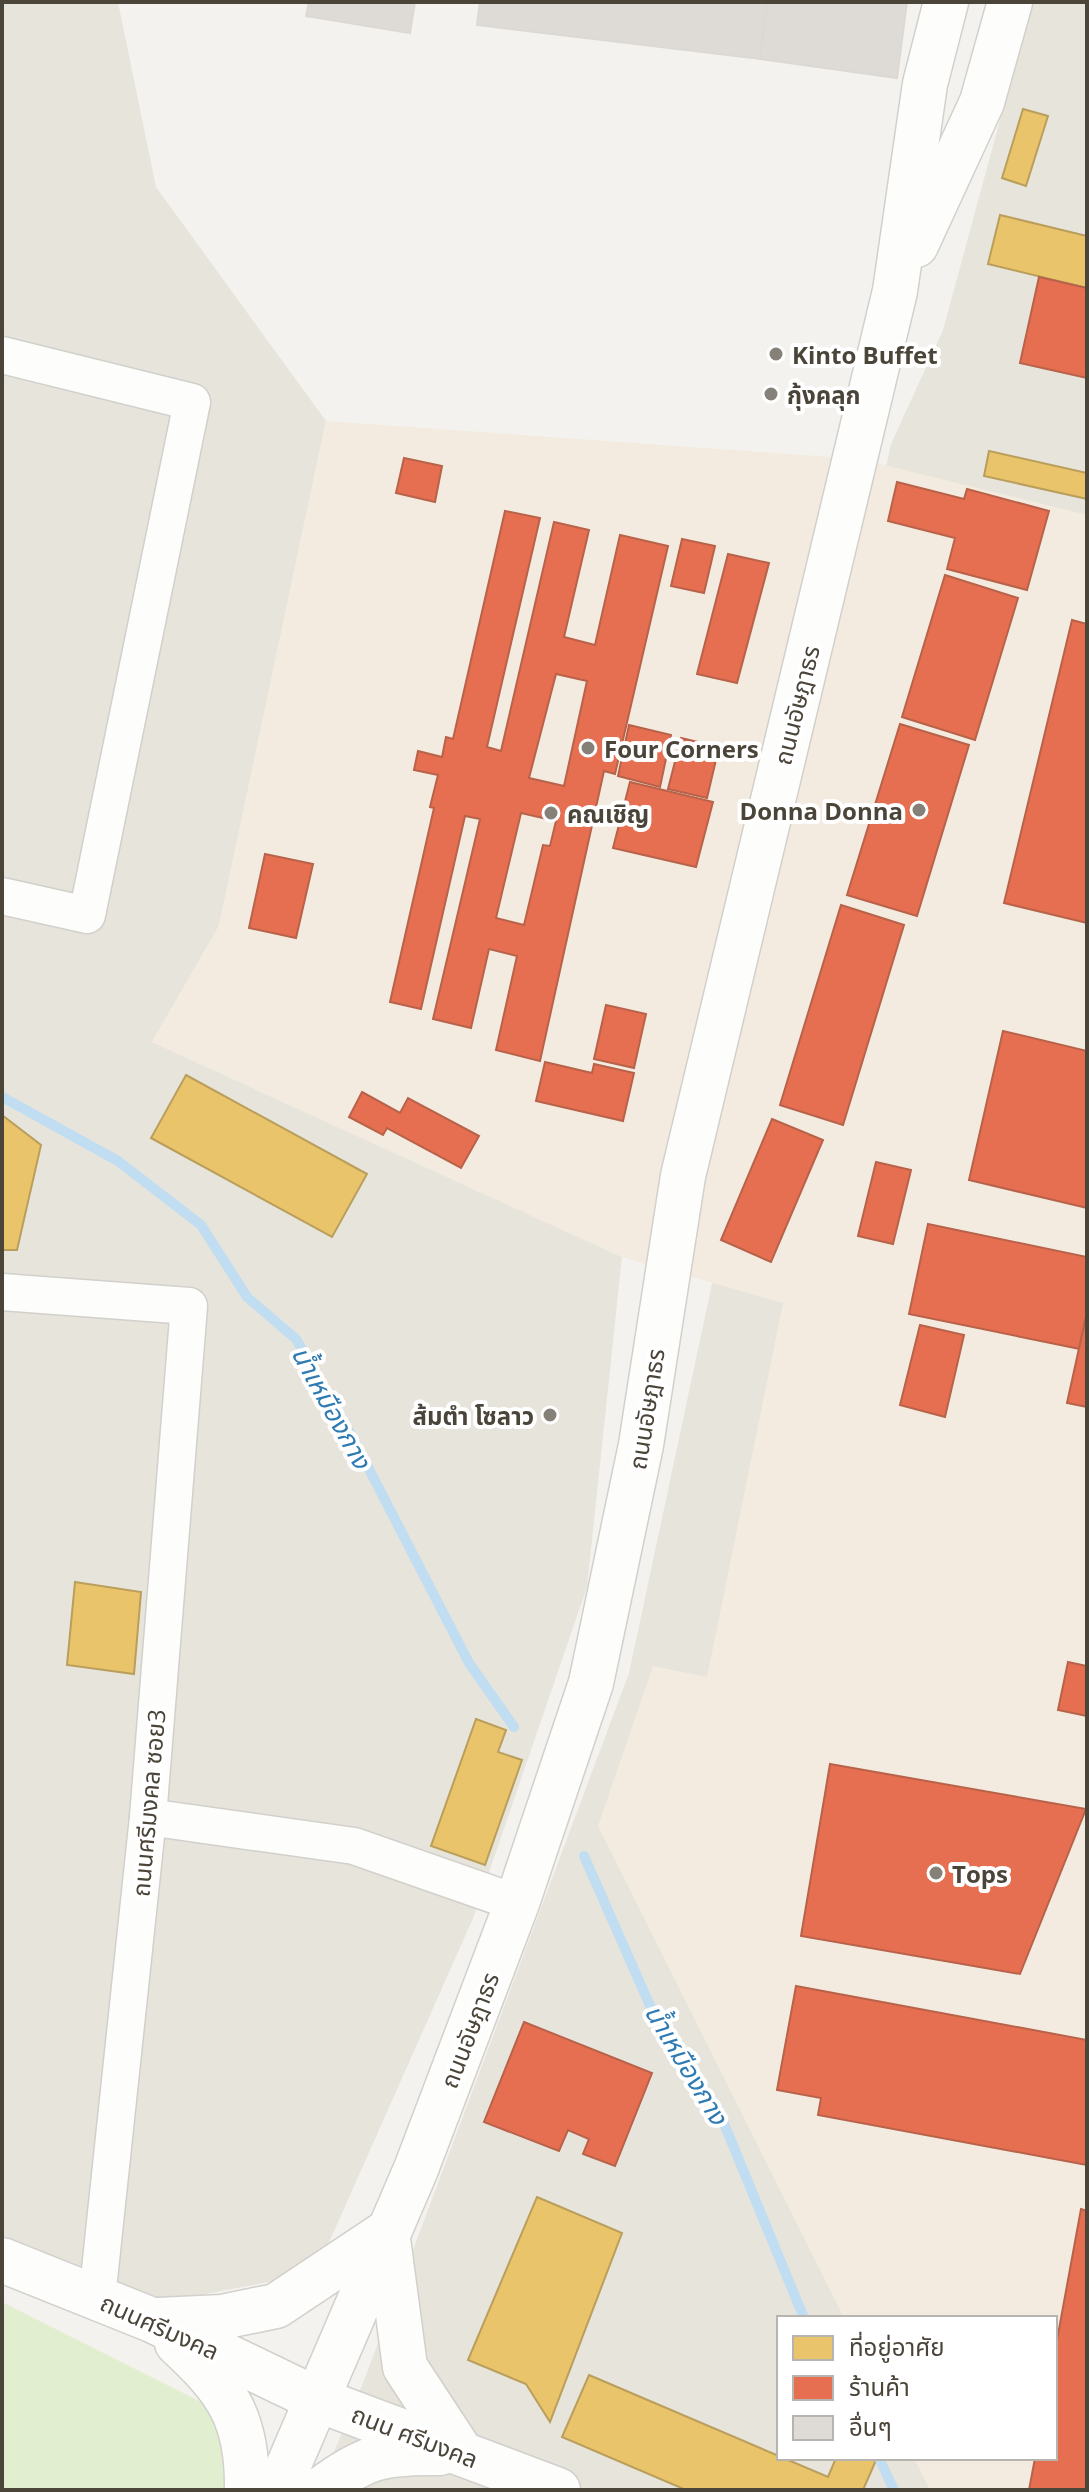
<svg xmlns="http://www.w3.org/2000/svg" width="1089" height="2492" font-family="'Open Sans','Noto Sans Thai',sans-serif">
<rect width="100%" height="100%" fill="#f4f2ee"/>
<g fill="#e7e4dc" fill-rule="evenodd">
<path d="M2,2H118L156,187L326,421L219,926L152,1042L622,1257L587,1587L474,1916L327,2247L295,2277L163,2302L2,2242Z"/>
<path d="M1032,2H1087V2490H318L365,2378L629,1673L891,444L943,330ZM779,2318H1055V2458H779Z"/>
</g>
<path fill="#f3ebdf" d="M326,421L860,459L1087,515V2490H930L914,2458H1055V2318H844L598,1826L653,1666L707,1677L783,1303L622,1257L152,1042L219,926Z"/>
<path fill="#e1eecf" d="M2,2302L217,2410L234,2490H2Z"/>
<g fill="#e9c46a" stroke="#ba9e5b" stroke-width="2">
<path d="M1023,109L1048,116L1026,186L1002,178Z"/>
<path d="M1000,215L1087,236V288L988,264Z"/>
<path d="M989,451L1087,473V499L984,476Z"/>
<path d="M186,1075L367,1174L332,1237L151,1138Z"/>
<path d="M2,1115L41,1145L17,1250H2Z"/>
<path d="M75,1582L141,1592L134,1674L67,1665Z"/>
<path d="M476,1719L506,1730L498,1752L522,1760L485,1865L431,1846Z"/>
<path d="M537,2197L622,2233L550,2422L526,2384L468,2360Z"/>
<path d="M589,2375L828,2477L836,2458H877L863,2490H686L562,2437Z"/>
</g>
<g fill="#e76f51" stroke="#b8624a" stroke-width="2" fill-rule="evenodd">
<path d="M1039,277L1087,288V378L1020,363Z"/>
<path d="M404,458L442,466L435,502L396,493Z"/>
<path d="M897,482L964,499L967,489L1049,511L1027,590L947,569L955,538L888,521Z"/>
<path d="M505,511L540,518L487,747L501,751L554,522L589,530L564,637L595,645L620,535L668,546L615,774L604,771L540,1061L496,1050L517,956L489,949L471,1028L433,1019L480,819L465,816L421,1009L390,1002L434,808L430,807L438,775L414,770L418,751L442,757L446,737L453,739ZM556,674L587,681L564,786L529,778ZM521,813L556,821L550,846L543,845L524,925L496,918Z"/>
<path d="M682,539L715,546L704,593L671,586Z"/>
<path d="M728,554L769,563L737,683L697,674Z"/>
<path d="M945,575L1018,598L975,740L902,717Z"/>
<path d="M1072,620L1087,624V923L1004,903Z"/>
<path d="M900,724L969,745L917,916L847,895Z"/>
<path d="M629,725L671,735L660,787L618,776Z"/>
<path d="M681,738L719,747L707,798L668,789Z"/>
<path d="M630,782L713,802L696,867L613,848Z"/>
<path d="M265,854L313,864L296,938L249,928Z"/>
<path d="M841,905L904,925L843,1125L780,1105Z"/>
<path d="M606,1005L646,1014L634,1068L594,1059Z"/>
<path d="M1003,1031L1087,1051V1208L969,1180Z"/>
<path d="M545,1062L592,1073L594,1064L634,1073L623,1121L536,1101Z"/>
<path d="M362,1092L400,1113L408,1098L479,1136L461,1168L387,1128L383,1135L349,1117Z"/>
<path d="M772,1119L823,1140L771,1262L721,1240Z"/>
<path d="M876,1162L911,1170L893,1244L858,1236Z"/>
<path d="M928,1224L1087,1257V1312L1080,1349L909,1314Z"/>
<path d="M1087,1312V1407L1067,1403Z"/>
<path d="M920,1325L964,1335L945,1417L900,1405Z"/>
<path d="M1068,1662L1087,1666V1716L1058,1710Z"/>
<path d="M830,1764L1086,1809L1020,1974L801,1936Z"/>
<path d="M796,1986L1087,2040V2165L818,2115L821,2098L777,2090Z"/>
<path d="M524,2022L652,2073L615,2166L583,2154L589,2139L568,2130L559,2151L484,2122Z"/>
<path d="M1081,2209L1087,2211V2490H1029L1035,2458H1055V2351Z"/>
</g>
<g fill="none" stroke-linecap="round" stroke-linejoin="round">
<g stroke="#c0ddf1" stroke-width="10">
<path d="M2,1097L118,1161L201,1225L247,1297L296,1339L354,1440L469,1663L514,1727"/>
<path d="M584,1856L655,2017L718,2109L804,2318"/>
<path d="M879,2458L894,2490"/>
</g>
</g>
<g fill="#dedbd6" stroke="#dcd9d4" stroke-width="2">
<path d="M309,2H415L410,33L306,16Z"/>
<path d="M480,2H767L760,59L477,25Z"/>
<path d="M767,2H907L897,78L760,59Z"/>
</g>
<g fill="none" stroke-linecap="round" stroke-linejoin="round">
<g stroke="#d2d0cb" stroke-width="39">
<g id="minor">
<path d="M2,355L192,402L87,915L2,896"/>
<path d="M2,1292L189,1306L148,1817L97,2298"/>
<path d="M148,1817L354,1846L517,1903"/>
</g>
</g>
<g stroke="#d2d0cb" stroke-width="47">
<g id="tertiary">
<path d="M916,245L982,102L1010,2"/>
<path d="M388,2239L405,2367L462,2454"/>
<path d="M2,2260L152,2320L316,2399L558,2490"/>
<path d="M158,2320L222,2317L276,2306L387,2232"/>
<path d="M177,2343C228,2390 248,2419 247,2490"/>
<path d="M278,2490L416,2169L517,1903L591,1683L641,1445L683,1176L895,291L925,84L946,2"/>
<path d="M320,2490C365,2456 384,2452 440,2453"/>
</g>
</g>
<use href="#minor" stroke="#fdfdfc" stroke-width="36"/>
<use href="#tertiary" stroke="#fdfdfc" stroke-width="44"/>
</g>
<g fill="#868178" stroke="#fff" stroke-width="3">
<circle cx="776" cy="354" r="8"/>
<circle cx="771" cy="394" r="8"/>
<circle cx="588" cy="748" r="8"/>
<circle cx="919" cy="810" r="8"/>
<circle cx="551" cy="813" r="8"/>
<circle cx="550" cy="1415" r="8"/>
<circle cx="936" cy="1873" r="8"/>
</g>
<g text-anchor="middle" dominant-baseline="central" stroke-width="8" stroke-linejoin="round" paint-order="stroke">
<g font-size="24" font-weight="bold" fill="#4b4439" stroke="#fff" text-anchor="start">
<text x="792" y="354">Kinto Buffet</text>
<text x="787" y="394">กุ้งคลุก</text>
<text x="604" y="748">Four Corners</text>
<text x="903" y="810" text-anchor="end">Donna Donna</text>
<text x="567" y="813">คณเชิญ</text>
<text x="534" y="1415" text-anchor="end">ส้มตำ โซลาว</text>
<text x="952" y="1873">Tops</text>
</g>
<g font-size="24" fill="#4b4439" stroke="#fff">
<text transform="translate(796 705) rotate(-76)">ถนนอัษฎาธร</text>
<text transform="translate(646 1409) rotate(-81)">ถนนอัษฎาธร</text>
<text transform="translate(148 1803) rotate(-85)">ถนนศรีมงคล ซอย3</text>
<text transform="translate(469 2030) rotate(-69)">ถนนอัษฎาธร</text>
<text transform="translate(160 2326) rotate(24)">ถนนศรีมงคล</text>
<text transform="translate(415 2436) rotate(21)">ถนน ศรีมงคล</text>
</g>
<g font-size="26" font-style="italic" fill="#2e7ab2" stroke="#fff">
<text transform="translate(332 1407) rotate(61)">น้ำเหมืองกาง</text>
<text transform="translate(687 2064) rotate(59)">น้ำเหมืองกาง</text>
</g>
</g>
<rect width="1089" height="2492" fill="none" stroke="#4b4439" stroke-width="8"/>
<rect x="777" y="2316" width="280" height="144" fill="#ffffff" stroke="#b7b4b0" stroke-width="2"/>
<rect x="793" y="2336" width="40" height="24" fill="#e9c46a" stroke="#b7b4b0" stroke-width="2"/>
<text x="849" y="2356" font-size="24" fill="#4b4439">ที่อยู่อาศัย</text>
<rect x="793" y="2376" width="40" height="24" fill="#e76f51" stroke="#b7b4b0" stroke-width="2"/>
<text x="849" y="2396" font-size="24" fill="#4b4439">ร้านค้า</text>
<rect x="793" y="2416" width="40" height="24" fill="#dedbd6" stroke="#b7b4b0" stroke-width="2"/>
<text x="849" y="2436" font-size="24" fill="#4b4439">อื่นๆ</text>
</svg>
